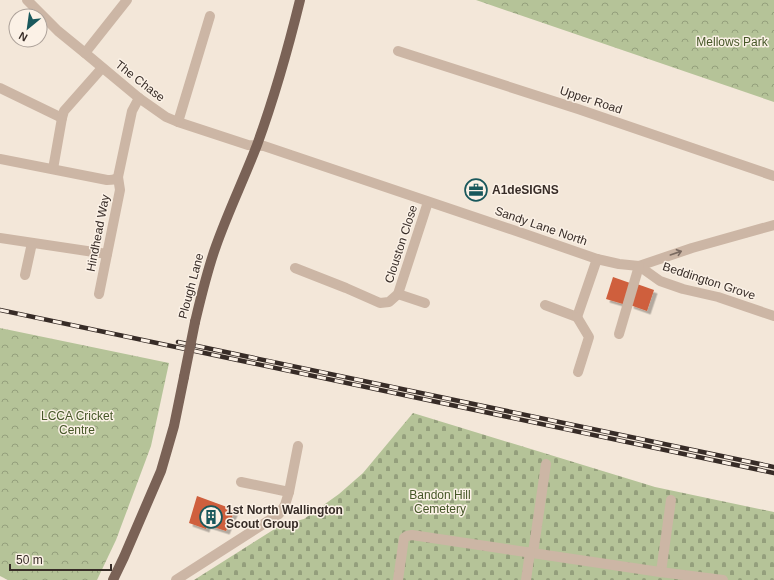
<svg xmlns="http://www.w3.org/2000/svg" width="774" height="580" font-family="Helvetica,sans-serif">
<defs>
<pattern id="cemetery-stones" width="16" height="16" patternUnits="userSpaceOnUse"><rect width="16" height="16" fill="#b5c398"/><path d="M2 7V4a2 2 0 0 1 4 0v3zM10 15v-3a2 2 0 0 1 4 0v3z" fill="#949f7c"/></pattern>
<pattern id="park-crowns" width="20" height="18" patternUnits="userSpaceOnUse"><rect width="20" height="18" fill="#b5c398"/><path d="M2 6a3 3 0 1 1 6 0M12 15a3 3 0 1 1 6 0" fill="none" stroke="#949f7c"/></pattern>
<filter id="shadow"><feDropShadow dx="3.5" dy="3.5" stdDeviation="0" flood-color="#0004"/></filter>
</defs>
<rect width="100%" height="100%" fill="#f3e7d9"/>
<path fill="url(#cemetery-stones)" d="M413,413L655,487L774,512V580H194L281,525L304,519L339,494L363,473Z"/>
<g fill="url(#park-crowns)">
<path d="M476,0H774V102Z"/>
<path d="M0,328L169,363L151,446L116,540L97,580H8L0,576Z"/>
</g>
<g fill="#cf5f3c" filter="url(#shadow)">
<path d="M613,277L630,283L623,304L606,299Z"/>
<path d="M637,284L654,290L647,311L630,305Z"/>
<path d="M197,496L235,510L226,531L207,525L206,529L189,523Z"/>
</g>
<g fill="none" stroke-linecap="round" stroke-linejoin="round">
<g stroke="#ccb6a5" stroke-width="10">
<path d="M27,0L58,31L85,53L139,98L166,117L178,122L248,145L264,146L522,233L597,259L619,264L639,266L692,248L774,225"/>
<path d="M398,51L578,109L774,176"/>
<path d="M85,53L127,0"/>
<path d="M0,88L62,118"/>
<path d="M178,122L210,16"/>
<path d="M0,159L107,180C112,180 115,180 118,177L132,111L139,98"/>
<path d="M53,169L62,118L64,111L102,68"/>
<path d="M0,238L107,254"/>
<path d="M639,266L660,281L683,289L718,297L774,316"/>
<path d="M295,268L346,288L380,303L389,302L398,294L428,202"/>
<path d="M25,275L32,243"/>
<path d="M99,294L120,190L118,177"/>
<path d="M398,294L425,303"/>
<path d="M545,305L577,317L597,259"/>
<path d="M577,317L589,337L578,372"/>
<path d="M619,334L639,266"/>
<path d="M241,482L289,492"/>
<path d="M533,553L546,464"/>
<path d="M661,572L671,500"/>
<path d="M176,580L279,514L285,505L289,492L298,446"/>
<path d="M398,580L404,538L407,536L412,535L660,572L723,580"/>
<path d="M526,580L530,552"/>
</g>
<g stroke="#7a6256" stroke-width="10">
<path d="M195,322C201,297 207,271 216,246C228,212 244,179 257,145C274,98 288,49 300,0"/>
<path d="M113,580L124,557L161,471L174,426L184,377"/>
</g>
<g stroke="#372c27" stroke-width="4.5">
<g id="rail">
<path d="M0,310L774,473"/>
<path d="M178,342L774,467"/>
</g>
</g>
<use href="#rail" stroke="#fbf1e6" stroke-width="3" stroke-dasharray="9" stroke-linecap="butt"/>
<path stroke="#7a6256" stroke-width="10" d="M184,377L195,322"/>
</g>
<defs><path id="oneway-shaft" d="M-6 0H5M1.5-3L5.5 0L1.5 3" fill="none" stroke-width="1.6" stroke-linecap="round" stroke-linejoin="round"/></defs>
<use stroke="#7a6a60" href="#oneway-shaft" transform="translate(676 253) rotate(-19)"/>
<defs>
<g id="office-ring" transform="scale(1.15)"><circle r="9.5" fill="#fbf1e6" stroke="#19585c" stroke-width="1.5"/><path d="M-6-3h4V-5.5h4V-3h4V5H-6ZM-1-4.5V-3h2v-1.5ZM-6 0V1H6V0Z" fill="#19585c"/></g>
<g id="building-ring" transform="scale(1.15)"><circle r="9.5" fill="#fbf1e6" stroke="#19585c" stroke-width="1.5"/><path d="M-4-6H4V6H1V3H-1V6H-4ZM-2.5-4.3h1.7v1.8h-1.7ZM.8-4.3h1.7v1.8H.8ZM-2.5-1h1.7V.8h-1.7ZM.8-1h1.7V.8H.8Z" fill="#19585c"/></g>
</defs>
<g fill-rule="evenodd">
<use href="#office-ring" x="476" y="190"/>
<use href="#building-ring" x="211" y="517"/>
</g>
<g text-anchor="middle" dominant-baseline="central" stroke-width="3" stroke-linejoin="round" paint-order="stroke">
<g font-size="12" fill="#465728" stroke="#fbf1e6">
<text x="732" y="42">Mellows Park</text>
<text x="77" y="416">LCCA Cricket<tspan x="77" dy="14">Centre</tspan></text>
<text x="440" y="495">Bandon Hill<tspan x="440" dy="14">Cemetery</tspan></text>
</g>
<g font-size="12" fill="#372c27" stroke="#fbf1e6">
<text transform="translate(140 81) rotate(38)">The Chase</text>
<text transform="translate(591 100) rotate(18)">Upper Road</text>
<text transform="translate(541 226) rotate(19)">Sandy Lane North</text>
<text transform="translate(98 233) rotate(-79)">Hindhead Way</text>
<text transform="translate(401 244) rotate(-72)">Clouston Close</text>
<text transform="translate(709 281) rotate(18)">Beddington Grove</text>
<text transform="translate(191 286) rotate(-75)">Plough Lane</text>
</g>
<g font-size="12" font-weight="bold" fill="#372c27" stroke="#fbf1e6" text-anchor="start">
<text x="492" y="190">A1deSIGNS</text>
<text x="226" y="510">1st North Wallington<tspan x="226" dy="14">Scout Group</tspan></text>
</g>
</g>
<g transform="translate(28 28) rotate(209)"><circle r="19" fill="#fbf1e6" stroke="#ada29a"/>
<path d="M0-3L7 15L0 10L-7 15Z" fill="#19585c"/>
<text y="-6" font-size="11" font-weight="bold" text-anchor="middle" fill="#372c27">N</text>
</g>
<path d="M10 564v6h101v-6" fill="none" stroke="#372c27" stroke-width="2"/>
<text x="16" y="564" font-size="12" fill="#372c27" stroke="#fbf1e6" stroke-width="3" paint-order="stroke">50 m</text>
</svg>
